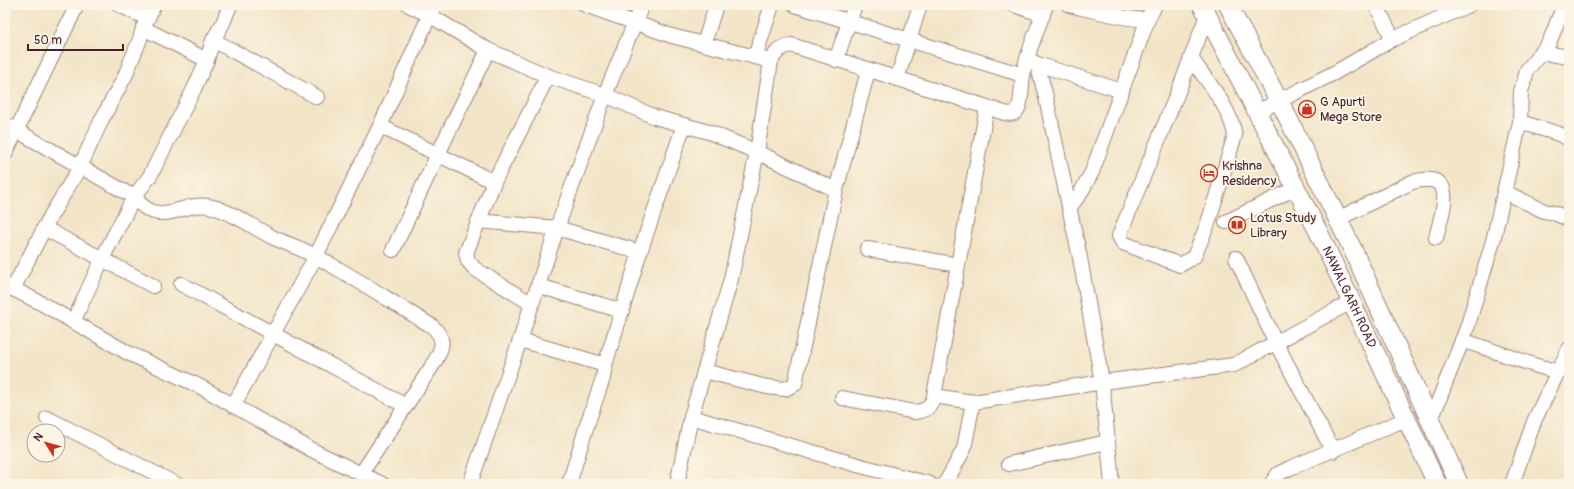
<svg xmlns="http://www.w3.org/2000/svg" width="1574" height="489" font-family="Pangolin,sans-serif">
<rect width="100%" height="100%" fill="#fcf5e5"/>
<filter id="ink" filterUnits="userSpaceOnUse"><feTurbulence type="fractalNoise" baseFrequency=".025" numOctaves="2"/><feDisplacementMap in="SourceGraphic" scale="8" xChannelSelector="R" yChannelSelector="G"/><feConvolveMatrix kernelMatrix="1 2 1 2 8 2 1 2 1" color-interpolation-filters="sRGB"/></filter>
<filter id="wash" filterUnits="userSpaceOnUse"><feTurbulence type="fractalNoise" baseFrequency=".012" numOctaves="4" result="noise"/><feDisplacementMap in="SourceGraphic" scale="16" xChannelSelector="R" yChannelSelector="G"/><feGaussianBlur stdDeviation="0.9" result="paint"/><feColorMatrix in="noise" values="0 0 0 0 0 0 0 0 0 0 0 0 0 0 0 0 0 1.4 0 .05"/><feComposite in="paint" operator="in"/></filter>
<g filter="url(#wash)">
<rect width="100%" height="100%" fill="#f2e4c7"/>
</g>
<g filter="url(#ink)">
<g fill="none" stroke-linecap="round" stroke-linejoin="round">
<g stroke="#9e8279" stroke-width="16">
<g id="minor">
<path d="M119,5L147,18"/>
<path d="M409,5L429,15L488,50L548,76L605,95L655,117L709,132L757,152L836,190"/>
<path d="M585,5L672,36L771,61"/>
<path d="M795,5L1023,75"/>
<path d="M1014,5L1043,15"/>
<path d="M1069,5C1083,8 1132,21 1143,19C1150,17 1153,11 1155,5"/>
<path d="M1376,5L1393,39"/>
<path d="M143,28L207,60"/>
<path d="M213,40L317,97"/>
<path d="M704,44L716,5"/>
<path d="M1543,53L1569,57"/>
<path d="M755,57L772,5"/>
<path d="M1191,58C1208,83 1229,105 1235,135L1208,223L1194,257L1180,265L1123,243L1119,236L1182,82L1207,15"/>
<path d="M836,60L855,5"/>
<path d="M1030,60L1037,64L1122,91"/>
<path d="M1037,64L1045,93L1080,258L1102,382L1112,484"/>
<path d="M897,79L920,5"/>
<path d="M1257,112L1336,72L1393,39L1469,5"/>
<path d="M1520,122L1559,134L1569,139"/>
<path d="M5,124L134,197C162,232 182,198 213,207C234,213 253,227 272,237C287,244 303,249 317,257C356,278 393,303 432,326C446,339 443,347 434,363L361,474"/>
<path d="M380,126L494,182L466,253L468,261L475,269L532,304"/>
<path d="M5,154L77,5"/>
<path d="M494,182L548,76"/>
<path d="M1505,192L1544,211L1554,213L1569,219"/>
<path d="M1069,208L1080,194L1092,172L1149,16"/>
<path d="M1338,219L1412,182C1460,170 1442,211 1436,238"/>
<path d="M478,221L557,228L640,252"/>
<path d="M1226,222L1296,188"/>
<path d="M44,228L153,286"/>
<path d="M867,249L958,265"/>
<path d="M393,250L438,154L488,50"/>
<path d="M1236,258L1276,343L1333,451"/>
<path d="M181,284L406,406"/>
<path d="M5,285L39,302L128,353L199,386L312,450L382,484"/>
<path d="M539,286L622,311"/>
<path d="M13,289L50,217L80,167L102,119L125,76L140,39L143,28L154,5"/>
<path d="M73,322L105,253L134,197L150,176L194,89L207,60L213,40L223,23L230,5"/>
<path d="M520,340L557,228L605,95L642,5"/>
<path d="M1462,340L1537,366L1559,372"/>
<path d="M605,365L640,252L684,125"/>
<path d="M704,371L767,387L785,389L795,384L836,190L868,71"/>
<path d="M934,396L987,107"/>
<path d="M842,398L915,412C926,411 931,407 934,396L973,402"/>
<path d="M233,406L316,256L380,126L434,5"/>
<path d="M47,418L176,484"/>
<path d="M1431,420L1467,328L1493,241L1520,122L1521,91L1524,82L1527,70L1549,43L1564,5"/>
<path d="M1009,464L1107,442"/>
<path d="M470,484L520,340L605,365L603,378L587,425L569,484"/>
<path d="M677,484L691,417"/>
<path d="M930,484L861,466L691,417L731,279L757,152L771,61C776,52 780,47 791,45L987,107C994,109 1007,116 1014,113C1023,108 1021,84 1023,75C1027,52 1039,27 1046,5"/>
<path d="M945,484L964,449L973,402L1110,381L1234,365L1351,302"/>
<path d="M1271,484L1278,474L1290,468L1406,419"/>
<path d="M1512,484L1535,419L1569,349"/>
</g>
</g>
<g stroke="#9e8279" stroke-width="20">
<g id="tertiary">
<path id="s1" d="M1202,5L1319,233L1437,484"/>
<path d="M1228,5L1288,118L1352,248L1459,484"/>
</g>
</g>
<use href="#minor" stroke="#fff" stroke-width="14"/>
<use href="#tertiary" stroke="#fff" stroke-width="18"/>
</g>
</g>
<defs>
<g id="shop-ring" transform="scale(0.9)"><circle r="9.5" fill="#fcf5e5" stroke="#c8321e" stroke-width="1.5"/><path d="M-5-2.5h2.3a2.7 3.5 0 0 1 5.4 0H5L5.5 6h-11ZM-1.5-2.5h3a1.5 2.3 0 0 0-3 0Z" fill="#c8321e"/></g>
<g id="hotel-ring" transform="scale(0.9)"><circle r="9.5" fill="#fcf5e5" stroke="#c8321e" stroke-width="1.5"/><path d="M-6-4.5h1.5V1H6V5H4.5V3h-9V5H-6ZM-4 0a1.8 1.8 0 1 1 3.6 0ZM.5 0V-2.5h3Q6-2.5 6 0Z" fill="#c8321e"/></g>
<g id="library-ring" transform="scale(0.9)"><circle r="9.5" fill="#fcf5e5" stroke="#c8321e" stroke-width="1.5"/><path d="M-6-4Q-3-5.5-.7-3.5V5Q-3 3-6 4ZM6-4Q3-5.5 .7-3.5V5Q3 3 6 4Z" fill="#c8321e"/></g>
</defs>
<g fill-rule="evenodd">
<use href="#shop-ring" x="1307" y="109"/>
<use href="#hotel-ring" x="1209" y="173"/>
<use href="#library-ring" x="1237" y="225"/>
</g>
<g text-anchor="middle" dominant-baseline="central" stroke-width="4" stroke-linejoin="round" paint-order="stroke">
<g font-size="13" fill="#4a1f2b" stroke="#fcf5e5" text-anchor="start">
<text x="1320" y="102">G Apurti<tspan x="1320" dy="15">Mega Store</tspan></text>
<text x="1222" y="166">Krishna<tspan x="1222" dy="15">Residency</tspan></text>
<text x="1250" y="218">Lotus Study<tspan x="1250" dy="15">Library</tspan></text>
</g>
<g font-size="13" fill="#4a1f2b" stroke="#fcf5e5">
<text stroke="none"><textPath href="#s1" startOffset="327">NAWALGARH ROAD</textPath></text>
</g>
</g>
<rect width="1574" height="489" fill="none" stroke="#fcf5e5" stroke-width="20"/>
<g transform="translate(46 443) rotate(307)"><circle r="19" fill="#fcf5e5" stroke="#b59f9b"/>
<path d="M0-3L7 15L0 10L-7 15Z" fill="#c8321e"/>
<text y="-6" font-size="11" font-weight="bold" text-anchor="middle" fill="#4a1f2b">N</text>
</g>
<path d="M28 44v6h95v-6" fill="none" stroke="#4a1f2b" stroke-width="2"/>
<text x="34" y="44" font-size="12" fill="#4a1f2b" stroke="#fcf5e5" stroke-width="3" paint-order="stroke">50 m</text>
</svg>
